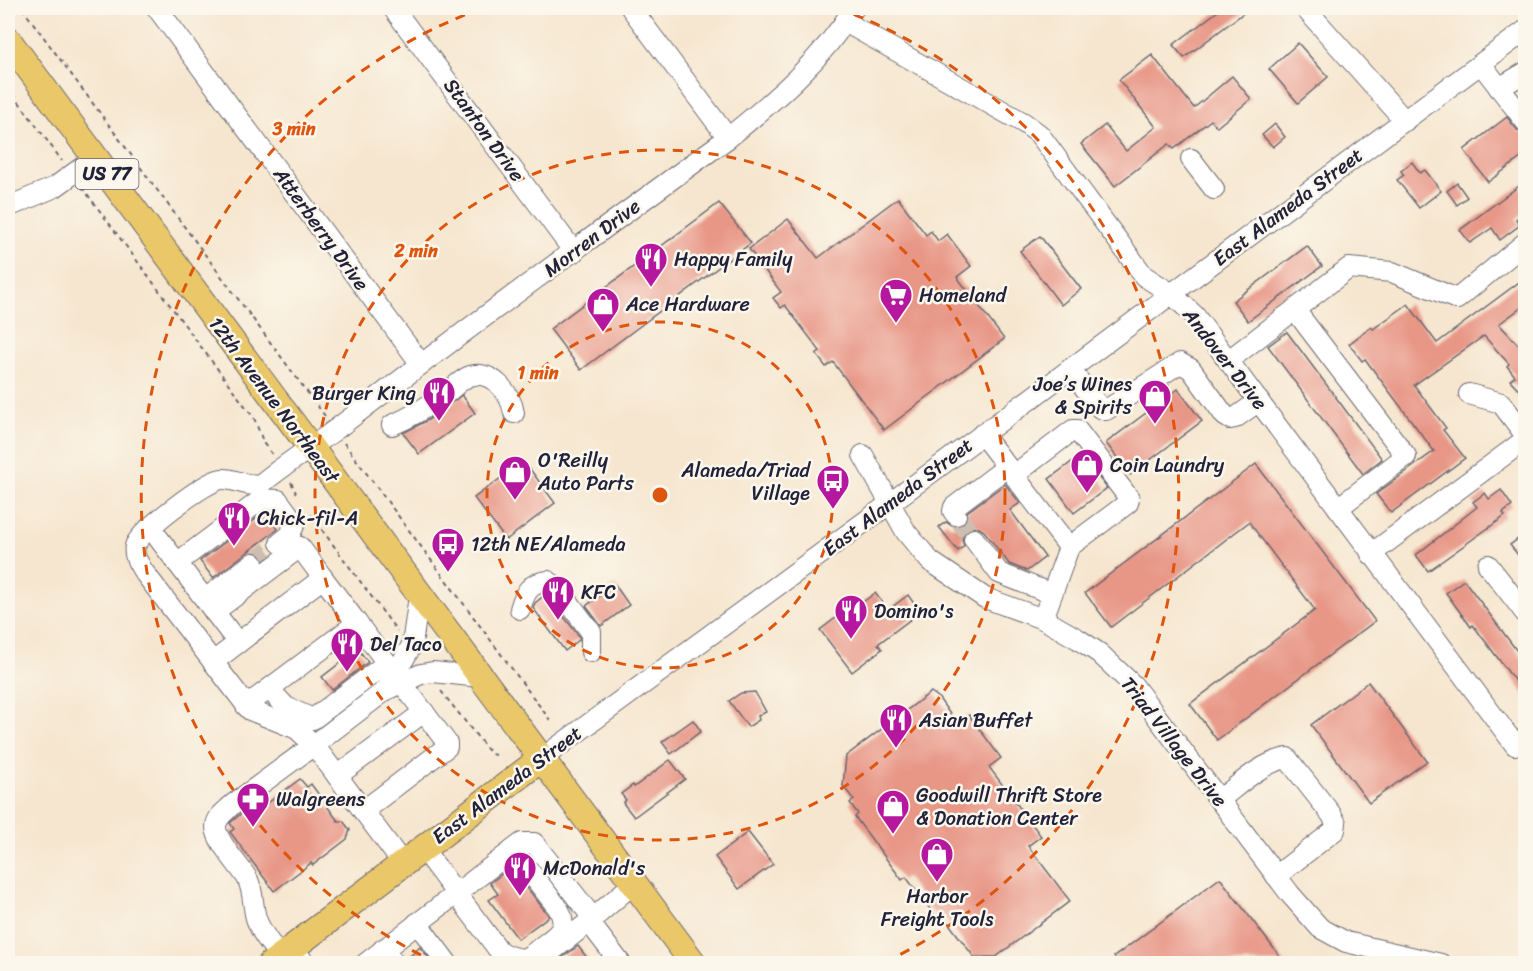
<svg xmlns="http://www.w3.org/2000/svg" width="1533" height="971" font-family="Sriracha,sans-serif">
<rect width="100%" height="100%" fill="#fbf7ec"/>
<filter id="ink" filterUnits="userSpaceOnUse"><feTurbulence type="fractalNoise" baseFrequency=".0167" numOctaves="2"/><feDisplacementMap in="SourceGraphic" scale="12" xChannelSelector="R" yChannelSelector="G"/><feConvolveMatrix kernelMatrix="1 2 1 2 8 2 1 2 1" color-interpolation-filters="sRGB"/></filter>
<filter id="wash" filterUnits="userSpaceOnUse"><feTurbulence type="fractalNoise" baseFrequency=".008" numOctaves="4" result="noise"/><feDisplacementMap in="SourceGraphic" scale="24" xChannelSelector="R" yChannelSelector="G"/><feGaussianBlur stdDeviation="1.35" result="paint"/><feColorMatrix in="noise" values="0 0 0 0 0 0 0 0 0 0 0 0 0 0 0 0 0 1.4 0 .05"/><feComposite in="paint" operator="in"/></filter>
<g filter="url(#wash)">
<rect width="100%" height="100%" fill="#f6e6cf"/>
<g id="blocks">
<g fill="#e89787">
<path d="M1222,8H1250L1184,58L1173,45Z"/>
<path d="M1298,43L1328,77L1298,103L1269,69Z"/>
<path d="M1152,55L1194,108L1232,76L1251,99L1217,127L1211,120L1174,149L1169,144L1115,186L1081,144L1105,125L1126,151L1156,127L1119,80Z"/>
<path d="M1507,117L1517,130L1526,135V154L1488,182L1464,150Z"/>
<path d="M1275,124L1285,137L1273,147L1262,135Z"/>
<path d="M1412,162L1420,173L1425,170L1441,191L1419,208L1397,180L1404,175L1401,171Z"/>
<path d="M1457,183L1467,197L1457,205L1447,191Z"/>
<path d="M1519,186L1526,194V212L1516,219L1520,225L1500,240L1492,228L1470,243L1460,230Z"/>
<path d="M898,198L926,235L931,231L938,241L947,234L971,266L957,277L1004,339L884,430L833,362L826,367L816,354L820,351L785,305L781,308L773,298L781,292L749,249L788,219L818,258Z"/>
<path d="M719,203L751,243L581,370L550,329Z"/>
<path d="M1040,236L1081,289L1061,305L1020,251Z"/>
<path d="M1307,246L1322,266L1248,321L1233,301Z"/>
<path d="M1526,277V304L1499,324L1526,353V397L1510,380L1515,376L1507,366L1509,364L1484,336L1414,385L1446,428L1443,430L1465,458L1391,513L1376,494L1434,451L1365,359L1362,361L1349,344L1371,327L1373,329L1408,304L1437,343Z"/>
<path d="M1287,332L1382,459L1363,474L1268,346Z"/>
<path d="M1178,389L1202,421L1130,475L1106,443Z"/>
<path d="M462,395L475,413L419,454L403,433L428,420Z"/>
<path d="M1081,455L1107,488L1074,513L1049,479Z"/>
<path d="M524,461L555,503L506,540L474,498Z"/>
<path d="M1256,464L1375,621L1217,740L1190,704L1315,610L1249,522L1111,627L1085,593Z"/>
<path d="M1005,484L1020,503L1010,510L1045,557L1027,571L1009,564L984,531L979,528L973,527L966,530L962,540L964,546L958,551L939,527L946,522L952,526L963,525L967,519V512Z"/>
<path d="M1501,490L1512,506L1503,513L1505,516L1428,571L1416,555L1477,507L1473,502L1485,493L1489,499Z"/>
<path d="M265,512L278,529L213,578L200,561Z"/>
<path d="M1526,533V565L1510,545Z"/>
<path d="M1464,580L1526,663V696L1473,625L1471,627L1446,593Z"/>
<path d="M615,585L629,605L601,626L586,606Z"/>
<path d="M875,593L888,610L908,595L920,612L878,644L882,649L852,672L820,630L850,607L852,610Z"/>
<path d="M546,594L579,636V640L565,651L533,608L535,603Z"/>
<path d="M358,649L368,662L332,690L322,677Z"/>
<path d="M1368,682L1427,761L1369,803L1311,725Z"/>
<path d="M755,692L766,712L758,716L759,720L748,727L729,701L741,693Z"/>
<path d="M931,692L938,697L957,724L969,715L1001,758L989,767L1041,836L1028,846L1070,901L996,957H974L941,913L936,917L906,877L902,880L855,817L858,814L850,803L854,800L843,786L846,756Z"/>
<path d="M693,720L701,731L671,754L662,742Z"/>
<path d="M670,760L685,779L634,817L623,803L626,800L621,794L633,785L634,787Z"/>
<path d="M300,779L307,787L311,784L338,821H343L350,830L347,839L313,865L311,863L274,891L230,832L234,829L230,823L244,811L249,817Z"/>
<path d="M748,832L773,864L739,889L715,857Z"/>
<path d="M511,867L549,916L518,939L489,900L498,894L490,883Z"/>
<path d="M1220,878L1285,963H1119L1114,957Z"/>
<path d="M578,946L591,963H555Z"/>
<path d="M420,947L433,963H407L406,960Z"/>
</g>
</g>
</g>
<g filter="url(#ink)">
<use href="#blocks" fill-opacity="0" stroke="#6c676f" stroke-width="1.5"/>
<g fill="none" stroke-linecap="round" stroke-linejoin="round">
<g stroke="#ccbfb1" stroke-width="20" stroke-dasharray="20 10" stroke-linecap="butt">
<path d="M956,515L974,539"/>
<path d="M253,563L280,543"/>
</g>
<g stroke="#6c676f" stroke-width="22">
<g id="minor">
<path d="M157,8L421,364"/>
<path d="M393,8L574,252"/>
<path d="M631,8L728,138"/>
<path d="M1305,8L1405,121"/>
<path d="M845,22L1024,123L1039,134L1144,276L1172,294L1195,316L1515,745L1526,737"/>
<path d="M1481,64L1526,122"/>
<path d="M1499,88L1526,72"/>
<path d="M1191,159L1214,189"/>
<path d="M8,207L55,187L95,158"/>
<path d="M1295,310L1406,456L1338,508"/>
<path d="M1229,360L1349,268L1392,272L1457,299L1526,242"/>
<path d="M1070,369L1100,408L1106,410L1180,363L1191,369L1225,416L1230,419L1235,418L1259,401"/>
<path d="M1469,394L1501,403L1526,436"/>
<path d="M392,425C414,416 429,405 448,392C454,387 463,378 470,376C492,369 511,394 514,413"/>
<path d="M982,434L1069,547L1043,619"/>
<path d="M863,455L906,532L930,561L985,598L1043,619L1078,639L1099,653L1133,685L1290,894L1320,928L1346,942L1441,964"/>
<path d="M1014,475L1073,430H1077L1129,498L1128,503L1069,547"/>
<path d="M956,515L953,511L954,507L1007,467"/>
<path d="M150,527L238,643"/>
<path d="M974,539L999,573L1052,594"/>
<path d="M1371,554L1526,439"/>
<path d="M177,563L262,499L278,500L295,523L290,535L280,543"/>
<path d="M1488,565L1526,614"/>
<path d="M419,596L412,645L386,690L421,674L433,672L480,677"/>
<path d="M205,599L253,563"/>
<path d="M520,609C525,592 529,583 548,581L558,588L591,632V652"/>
<path d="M214,612L300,547L323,578"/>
<path d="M213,662L323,578L357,623"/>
<path d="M269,689L286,707L313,719L387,663"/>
<path d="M386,690L314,745L403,864"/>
<path d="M246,706L357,623L447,743V747L363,811"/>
<path d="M541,759L889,504L1526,30"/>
<path d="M337,776L424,712"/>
<path d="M1219,800C1240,784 1261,763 1287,758L1331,814L1336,823L1335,830L1276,876"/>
<path d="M423,849L509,964"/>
<path d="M417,923L448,964"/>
<path d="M293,947L305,964"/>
<path d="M383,949L395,964"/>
<path d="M502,953C509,956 517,960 525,958C531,956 537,950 541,947C556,935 570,929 558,908L513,850"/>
<path d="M280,957C271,944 260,932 256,918C252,904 254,891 247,878C239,865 216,841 216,827C216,817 226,811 232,805L314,745L297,729L250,710L143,571C138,562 133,556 135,546C138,532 207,480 222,479C236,478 249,489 262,483C288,462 317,444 343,424C470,326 599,232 728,138C776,99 822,60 854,8"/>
<path d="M365,964L522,843H534L589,913V922L535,964"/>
<path d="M621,964L589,922L634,883"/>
</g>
</g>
<g stroke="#6c676f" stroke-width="28">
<g id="major">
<path d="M8,40L694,964"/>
<path d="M271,964L541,759"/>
</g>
</g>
<g stroke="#6c676f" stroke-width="2" stroke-dasharray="4.5 4.5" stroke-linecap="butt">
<path d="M22,8L325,416"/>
<path d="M8,87L62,161"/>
<path d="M82,187L254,418L264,444L273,455"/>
<path d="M344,443L550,720"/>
<path d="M291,482L296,493"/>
<path d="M311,515L397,631"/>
<path d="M441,691L491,754L500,756"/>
</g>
<use href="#minor" stroke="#fff" stroke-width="20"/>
<use href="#major" stroke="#eac769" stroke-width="26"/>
</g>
</g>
<g fill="none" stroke="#de560e" stroke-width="3" stroke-dasharray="10 8">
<circle cx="660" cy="495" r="173"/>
<circle cx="660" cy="495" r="345"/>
<path d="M437 963A518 518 0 0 1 483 8M837 8A518 518 0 0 1 883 963"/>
</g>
<defs>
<g id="restaurant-pin" transform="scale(1.725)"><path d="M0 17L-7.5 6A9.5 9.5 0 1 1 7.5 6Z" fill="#b5179e" stroke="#fbf7ec"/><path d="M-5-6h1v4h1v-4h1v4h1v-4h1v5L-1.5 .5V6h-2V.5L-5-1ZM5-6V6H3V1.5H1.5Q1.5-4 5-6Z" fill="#fff"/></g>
<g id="supermarket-pin" transform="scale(1.725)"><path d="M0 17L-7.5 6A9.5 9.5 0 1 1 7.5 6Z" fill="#b5179e" stroke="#fbf7ec"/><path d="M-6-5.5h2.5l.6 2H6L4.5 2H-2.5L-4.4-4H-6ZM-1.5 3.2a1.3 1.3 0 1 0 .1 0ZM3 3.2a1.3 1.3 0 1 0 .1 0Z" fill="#fff"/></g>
<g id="shop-pin" transform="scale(1.725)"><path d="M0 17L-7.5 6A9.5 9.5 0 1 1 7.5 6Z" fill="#b5179e" stroke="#fbf7ec"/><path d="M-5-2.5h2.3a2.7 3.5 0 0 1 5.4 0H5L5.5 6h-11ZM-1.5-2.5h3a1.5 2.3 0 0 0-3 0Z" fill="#fff"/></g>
<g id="bus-pin" transform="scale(1.725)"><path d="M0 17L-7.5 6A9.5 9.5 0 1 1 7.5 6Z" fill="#b5179e" stroke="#fbf7ec"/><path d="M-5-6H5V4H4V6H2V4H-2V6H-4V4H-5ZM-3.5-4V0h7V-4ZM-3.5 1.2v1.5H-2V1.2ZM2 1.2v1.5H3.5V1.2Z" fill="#fff"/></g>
<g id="pharmacy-pin" transform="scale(1.725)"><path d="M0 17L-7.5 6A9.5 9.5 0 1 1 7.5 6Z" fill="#b5179e" stroke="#fbf7ec"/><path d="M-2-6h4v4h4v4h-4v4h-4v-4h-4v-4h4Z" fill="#fff"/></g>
</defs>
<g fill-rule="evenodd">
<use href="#restaurant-pin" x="651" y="259"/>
<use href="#supermarket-pin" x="896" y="295"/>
<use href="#shop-pin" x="603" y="304"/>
<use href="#restaurant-pin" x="439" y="393"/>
<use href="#shop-pin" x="1155" y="396"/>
<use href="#shop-pin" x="1087" y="465"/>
<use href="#shop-pin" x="515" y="472"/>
<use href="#bus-pin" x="833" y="481"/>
<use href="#restaurant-pin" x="234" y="518"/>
<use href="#bus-pin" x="448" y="544"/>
<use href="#restaurant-pin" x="558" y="592"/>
<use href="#restaurant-pin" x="851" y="611"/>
<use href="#restaurant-pin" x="347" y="644"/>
<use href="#restaurant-pin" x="896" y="720"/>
<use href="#pharmacy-pin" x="253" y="799"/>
<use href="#shop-pin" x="893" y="806"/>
<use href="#shop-pin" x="937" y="854"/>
<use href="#restaurant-pin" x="520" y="868"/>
</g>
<g text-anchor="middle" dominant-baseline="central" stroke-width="5" stroke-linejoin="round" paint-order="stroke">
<rect fill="#fbf7ec" stroke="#636270" stroke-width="1.5" x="75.5" y="159" width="63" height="30" rx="4.5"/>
<g font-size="18" font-weight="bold" fill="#22223b">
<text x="107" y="174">US 77</text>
</g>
<g font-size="20" fill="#22223b" stroke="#fbf7ec">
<text transform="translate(484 130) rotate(54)">Stanton Drive</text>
<text transform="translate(1288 207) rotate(-37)">East Alameda Street</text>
<text transform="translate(321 229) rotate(54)">Atterberry Drive</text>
<text transform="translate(592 238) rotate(-37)">Morren Drive</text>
<text transform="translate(1225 359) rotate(52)">Andover Drive</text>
<text transform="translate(274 400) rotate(53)">12th Avenue Northeast</text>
<text transform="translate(898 497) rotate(-37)">East Alameda Street</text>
<text transform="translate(1174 742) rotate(52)">Triad Village Drive</text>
<text transform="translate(507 785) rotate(-37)">East Alameda Street</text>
</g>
<g font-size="20" fill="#22223b" stroke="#fbf7ec" text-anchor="start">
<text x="674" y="259">Happy Family</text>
<text x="919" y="295">Homeland</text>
<text x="626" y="304">Ace Hardware</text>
<text x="1132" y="384" text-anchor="end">Joe’s Wines<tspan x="1132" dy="23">&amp; Spirits</tspan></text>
<text x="416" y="393" text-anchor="end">Burger King</text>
<text x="538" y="460">O'Reilly<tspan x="538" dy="23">Auto Parts</tspan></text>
<text x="1110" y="465">Coin Laundry</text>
<text x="810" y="470" text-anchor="end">Alameda/Triad<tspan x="810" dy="23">Village</tspan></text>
<text x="257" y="518">Chick-fil-A</text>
<text x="471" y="544">12th NE/Alameda</text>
<text x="581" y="592">KFC</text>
<text x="874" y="611">Domino's</text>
<text x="370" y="644">Del Taco</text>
<text x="919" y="720">Asian Buffet</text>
<text x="916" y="795">Goodwill Thrift Store<tspan x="916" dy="23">&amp; Donation Center</tspan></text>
<text x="276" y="799">Walgreens</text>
<text x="543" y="868">McDonald's</text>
<text x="937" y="896" text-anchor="middle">Harbor<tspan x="937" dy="23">Freight Tools</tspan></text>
</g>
</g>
<circle cx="660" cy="495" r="9" fill="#de560e" stroke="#fbf7ec" stroke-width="3"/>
<g font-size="18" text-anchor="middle" font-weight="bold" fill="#de560e" stroke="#fbf7ec" stroke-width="5" stroke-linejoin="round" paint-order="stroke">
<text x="294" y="135">3 min</text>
<text x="416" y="257">2 min</text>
<text x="538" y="379">1 min</text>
</g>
<rect width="1533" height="971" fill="none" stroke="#fbf7ec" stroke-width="30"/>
</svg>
